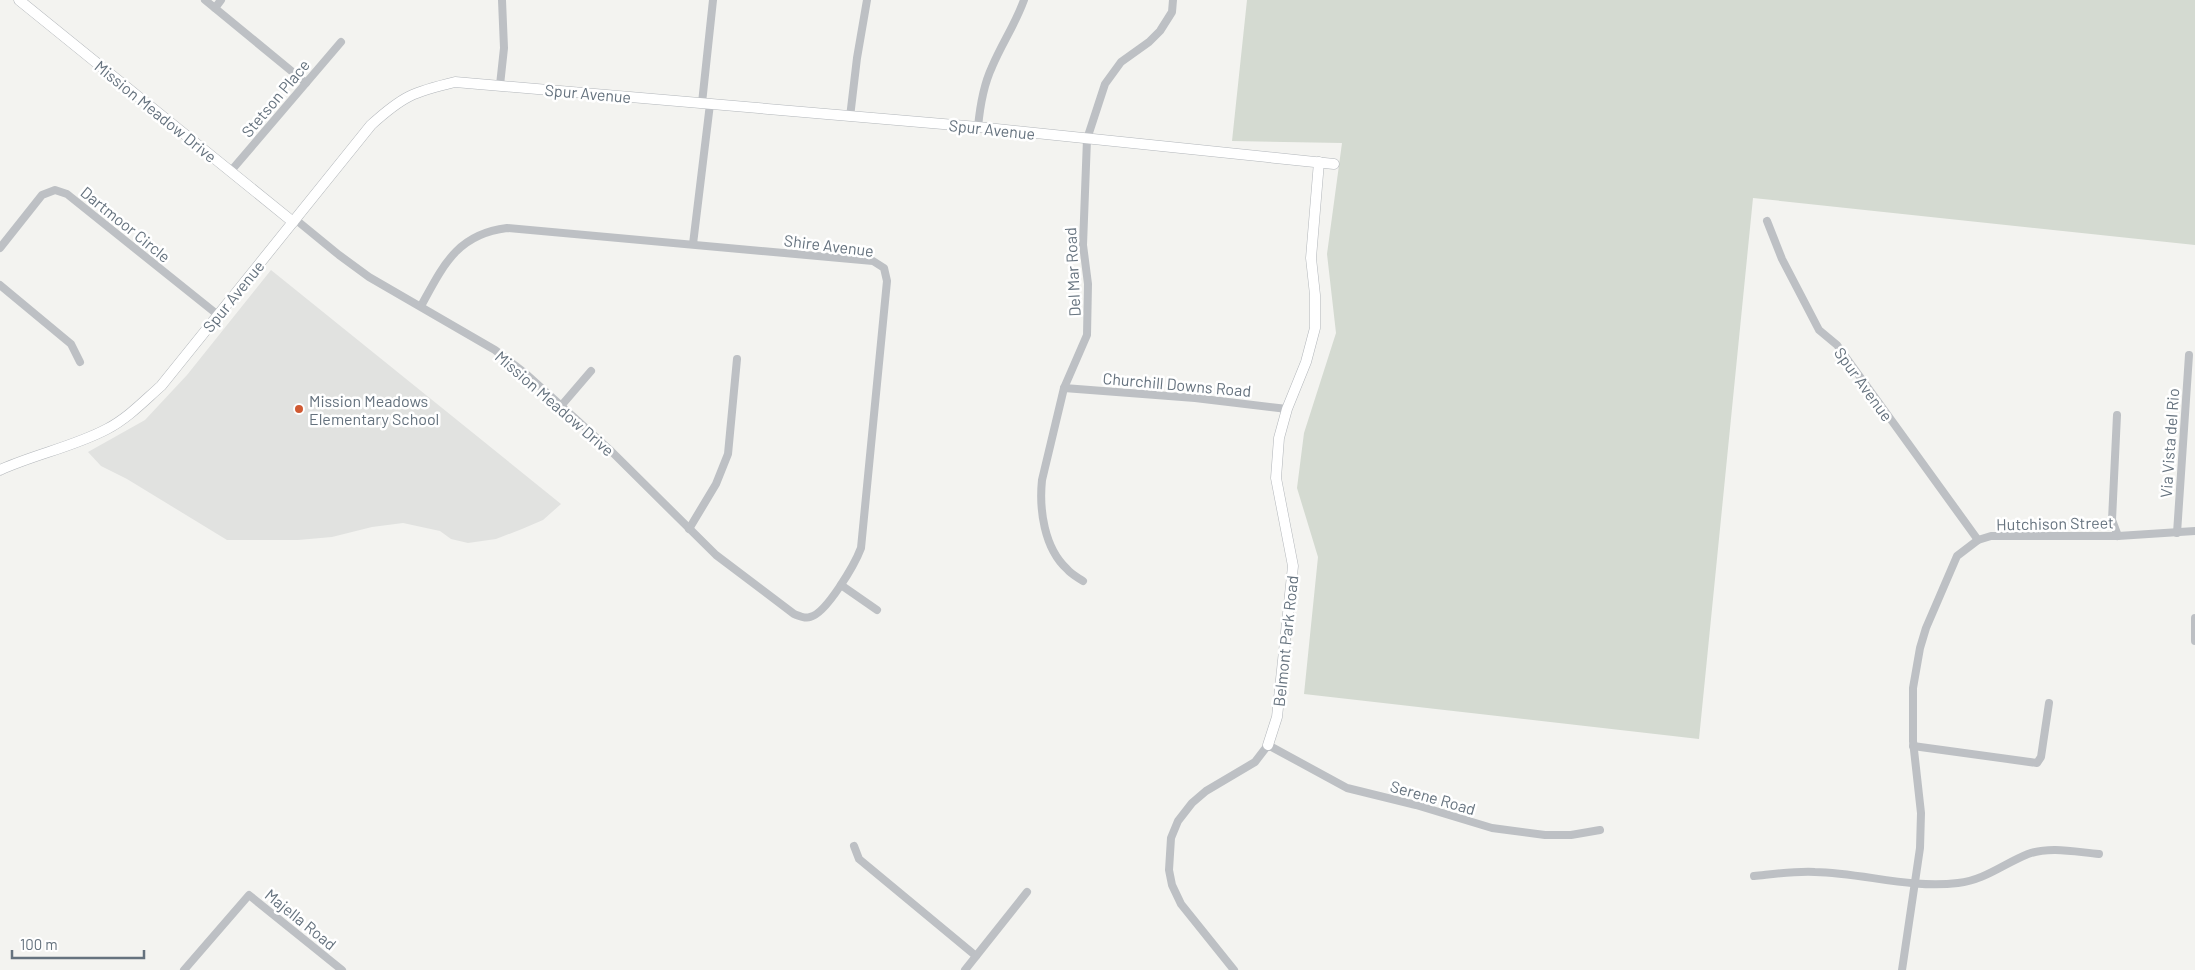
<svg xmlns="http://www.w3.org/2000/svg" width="2195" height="970" font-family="Barlow,sans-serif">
<rect width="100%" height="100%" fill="#f3f3f0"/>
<path fill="#e1e2e0" d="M271,270L561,504L543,520L522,529L496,539L468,543L451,539L440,531L403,523L372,527L332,537L298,540H227L127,479L101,466L88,452L145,420L187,375Z"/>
<path fill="#d4dad1" d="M1247,0H2195V245L1753,198L1699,739L1304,694L1318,557L1297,488L1304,433L1336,333L1327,254L1342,143L1232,141Z"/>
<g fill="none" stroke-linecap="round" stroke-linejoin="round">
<g stroke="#b2b6ba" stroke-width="11">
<g id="secondary">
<path d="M19,0L293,222"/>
<path d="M0,470C35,454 73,447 107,429C128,418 144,401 161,386L371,125C403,96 413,92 455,82L978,127L1334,164"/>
<path d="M1268,745L1277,717L1293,566L1276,478L1279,438L1287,409L1306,362L1315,328V295L1311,258L1319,162"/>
</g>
</g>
<g stroke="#bdc0c4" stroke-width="8">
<path d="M205,0L306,83"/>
<path d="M215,8L221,0"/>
<path d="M500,85L504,48L502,0"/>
<path d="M702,103L713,0"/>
<path d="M850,117L857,58L867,0"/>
<path d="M978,127C980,106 983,86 992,67C1002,43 1015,25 1024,0"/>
<path d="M230,172L341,42"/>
<path d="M295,219L339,255L369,277L495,350L526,374L611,451L716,555L794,614C799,616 805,619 810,617C826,614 855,564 861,548L887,281L884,268L873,261L507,228C457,234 443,266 421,306"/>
<path d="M1767,221L1782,259L1819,330L1837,345L1978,540"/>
<path d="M693,244L710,104"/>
<path d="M0,248L42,195L55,190L67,194L218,315"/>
<path d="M0,285L71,344L80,362"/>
<path d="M1064,388L1195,398L1287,409"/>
<path d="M561,406L591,371"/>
<path d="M2117,415L2112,520L2118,536"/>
<path d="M689,529L716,484L728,454L737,359"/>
<path d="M2177,533L2189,355"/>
<path d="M1083,581C1077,577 1071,574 1067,569C1044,548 1039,509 1042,480L1064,388L1087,335L1088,284L1083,245L1087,139L1105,84L1121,62L1149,42L1160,31L1172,12L1173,0"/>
<path d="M841,585L877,610"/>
<path d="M2195,618V641"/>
<path d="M1913,746L2037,763L2041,757L2049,703"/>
<path d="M854,846L859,859L976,956"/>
<path d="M1754,876C1774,874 1794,871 1815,872C1863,873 1910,889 1958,883C1985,880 2003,864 2028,854C2050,846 2076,852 2099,854"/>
<path d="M184,970L249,895L342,970"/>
<path d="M965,970L1027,892"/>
<path d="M1234,970L1181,904L1172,885L1169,870L1171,838L1178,821L1192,803L1206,791L1255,762L1268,745L1347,788L1416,805L1492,828L1545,835H1571L1600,830"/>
<path d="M1902,970L1920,848L1921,813L1913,741V688L1920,648L1926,628L1957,556L1978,540L1991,536H2118L2195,531"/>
</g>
<use href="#secondary" stroke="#fff" stroke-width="10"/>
</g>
<circle fill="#d05a33" stroke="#fff" stroke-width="2" cx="299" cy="409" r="5"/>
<g text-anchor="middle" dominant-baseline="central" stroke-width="5" stroke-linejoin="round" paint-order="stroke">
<g font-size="16" fill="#65727e" stroke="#fff">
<text transform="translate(588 93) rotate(5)">Spur Avenue</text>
<text transform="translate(275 98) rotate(-50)">Stetson Place</text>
<text transform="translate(156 111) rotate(39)">Mission Meadow Drive</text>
<text transform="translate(992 129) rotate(6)">Spur Avenue</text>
<text transform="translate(126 224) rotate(39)">Dartmoor Circle</text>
<text transform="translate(829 245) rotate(7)">Shire Avenue</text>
<text transform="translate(1072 272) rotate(-93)">Del Mar Road</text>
<text transform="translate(233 296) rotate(-51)">Spur Avenue</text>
<text transform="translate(1177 384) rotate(5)">Churchill Downs Road</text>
<text transform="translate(1864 384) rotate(54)">Spur Avenue</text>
<text transform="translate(555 403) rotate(41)">Mission Meadow Drive</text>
<text transform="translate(2169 443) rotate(-86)">Via Vista del Rio</text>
<text transform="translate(2055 523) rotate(-1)">Hutchison Street</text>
<text transform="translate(1285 641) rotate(-84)">Belmont Park Road</text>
<text transform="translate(1433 797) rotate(16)">Serene Road</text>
<text transform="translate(301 919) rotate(39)">Majella Road</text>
</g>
<g font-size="16" fill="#65727e" stroke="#fff" text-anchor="start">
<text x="309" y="400">Mission Meadows<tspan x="309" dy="18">Elementary School</tspan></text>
</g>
</g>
<path d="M12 950v8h132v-8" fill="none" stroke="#65727e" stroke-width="2.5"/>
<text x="20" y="950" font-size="15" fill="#65727e" stroke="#ffffff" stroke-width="4" paint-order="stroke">100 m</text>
</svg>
